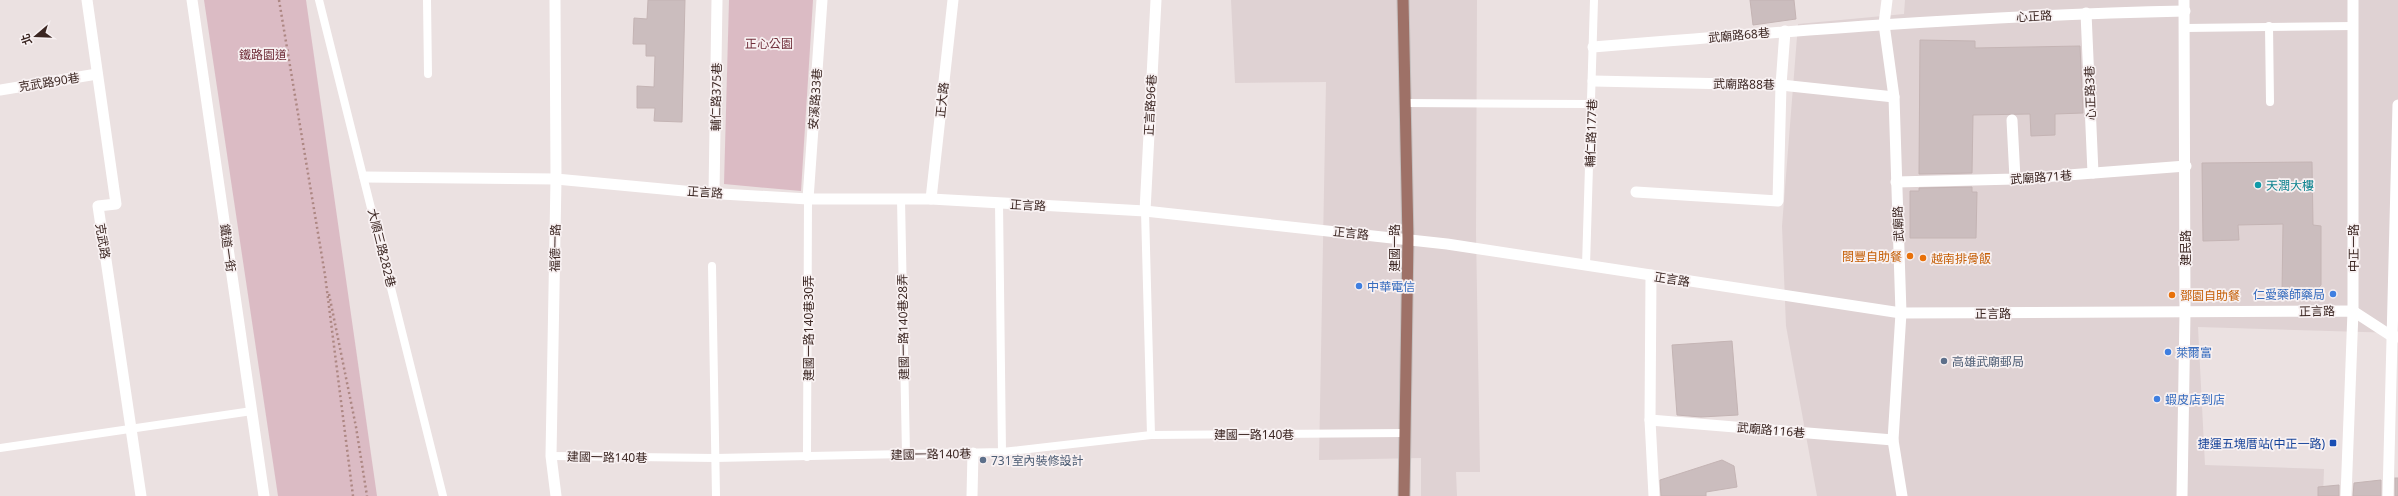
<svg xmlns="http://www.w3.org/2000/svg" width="2398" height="496" font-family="'Noto Sans','Noto Sans TC',sans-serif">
<rect width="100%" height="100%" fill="#ebe1e1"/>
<g fill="#dfd2d3">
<path d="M1231,0H1477L1476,232L1480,472H1456L1457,496H1421V458L1319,460L1326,82L1235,83Z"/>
<path d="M1905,0H2398V333L2198,327L2205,465L2324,469L2323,496H1817L1786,326L1782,226L1798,24L1904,14Z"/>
</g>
<g fill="#dbbbc4">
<path d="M204,0H306L377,496H278Z"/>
<path d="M729,0H813L801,191L724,184Z"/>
</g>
<g fill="#cbbdbe" stroke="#c4b4b4">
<path d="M648,0H685L682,122L654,121L655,108H637V86L654,87L655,56H646V44H633L634,18L647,19Z"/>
<path d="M1750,0H1794L1796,19L1753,25Z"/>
<path d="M1920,40L1975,41V48L2080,46L2083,113L2055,114V135L2031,136L2030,114L1973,115L1972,173L1919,174Z"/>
<path d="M2312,162L2313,225L2321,226V285L2312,294L2282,293L2283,224L2238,225L2239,240L2203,241L2202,163Z"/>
<path d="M1972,187V192H1977L1976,238H1910V191H1919V188Z"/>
<path d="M1732,341L1738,415L1701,417L1677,415L1672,345Z"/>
<path d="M1722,460L1734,466L1737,487L1706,492V496H1661L1660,480Z"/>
<rect x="2395" y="478" width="3" height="18"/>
<path d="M2381,480V496H2353L2354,483Z"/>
<path d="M2339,485V496H2318V487Z"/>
</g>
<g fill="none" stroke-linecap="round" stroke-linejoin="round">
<g stroke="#c4bebd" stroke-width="13">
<path id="primary" d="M1403,0L1408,239L1404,496"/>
</g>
<g stroke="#ad8783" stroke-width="2.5" stroke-dasharray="2 3" stroke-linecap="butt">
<path d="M279,0L325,275L353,496"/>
<path d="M329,294L356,427L367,496"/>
</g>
<g stroke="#fff" stroke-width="8">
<path d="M319,0L443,496"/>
<path d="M427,0L428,74"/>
<path d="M2269,26L2270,102"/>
<path d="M2186,28L2353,26"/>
<path d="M1405,103L1592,104"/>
<path d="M901,199L906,454"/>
<path d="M999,203L1002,452"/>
<path d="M1145,211L1151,435"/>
<path d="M712,266L716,496"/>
<path d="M1586,266L1594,0"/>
<path d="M0,448L252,411"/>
<path d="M551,456L715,458L1002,452L1151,435L1405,433"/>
<path d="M807,457L808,199"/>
</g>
<g stroke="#fff" stroke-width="11">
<path d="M87,0L116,204L98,206L141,496"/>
<path d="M192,0L264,496"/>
<path d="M555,0L556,179L551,456L556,496"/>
<path d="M1887,0L1884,24L1894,97L1901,313L1893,440L1902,496"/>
<path d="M2086,13L2093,173"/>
<path d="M1593,47C1790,31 1987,15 2185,11"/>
<path d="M1593,81L1781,85L1894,97"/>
<path d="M0,90L97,74"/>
<path d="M2012,120L2015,179"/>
<path d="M365,177L556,179L705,193L808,199H931L1145,211L1447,244L1901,313L2353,311L2393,337H2398"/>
<path d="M1896,182L2015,179L2186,166"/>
<path d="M1636,192L1778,201L1781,85L1785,31"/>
<path d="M714,193L717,0"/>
<path d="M808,199L822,0"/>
<path d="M931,199L953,0"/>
<path d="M1145,211L1156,0"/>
<path d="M1651,275L1650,420L1654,496"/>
<path d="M1650,420L1893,440"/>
<path d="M972,496L973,453"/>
<path d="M2182,496L2185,313L2184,0"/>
</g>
<g stroke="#fff" stroke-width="11">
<path d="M2346,496L2353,311V0"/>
<path d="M2388,496L2398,105"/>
</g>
<use href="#primary" stroke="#9e7167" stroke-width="11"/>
</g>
<circle fill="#0f9aa8" stroke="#f8f1f2" stroke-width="1.5" cx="2258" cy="185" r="4"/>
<g fill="#e8710a" stroke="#f8f1f2" stroke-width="1.5">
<circle cx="1910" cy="256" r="4"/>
<circle cx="1923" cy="258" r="4"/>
<circle cx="2172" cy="295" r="4"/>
</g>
<g fill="#3f7fe0" stroke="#f8f1f2" stroke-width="1.5">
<circle cx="1359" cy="286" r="4"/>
<circle cx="2333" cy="294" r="4"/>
<circle cx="2168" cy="352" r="4"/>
<circle cx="2157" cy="399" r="4"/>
</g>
<g fill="#5c6f8a" stroke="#f8f1f2" stroke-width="1.5">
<circle cx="1944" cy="361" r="4"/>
<circle cx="983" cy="460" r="4"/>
</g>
<rect fill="#1a4fb4" stroke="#f8f1f2" stroke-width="1.5" x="2329" y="439" width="8" height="8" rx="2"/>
<g text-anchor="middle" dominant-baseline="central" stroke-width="3.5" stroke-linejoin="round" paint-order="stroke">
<g font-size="12" fill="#3b2622" stroke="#f8f1f2">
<text transform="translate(2034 16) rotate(-3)">心正路</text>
<text transform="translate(1739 35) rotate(-5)">武廟路68巷</text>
<text transform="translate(49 82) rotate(-9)">克武路90巷</text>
<text transform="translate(1744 84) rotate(1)">武廟路88巷</text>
<text transform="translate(2090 93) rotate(-92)">心正路3巷</text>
<text transform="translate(716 97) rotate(-89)">輔仁路375巷</text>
<text transform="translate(815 99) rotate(-86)">安溪路33巷</text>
<text transform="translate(942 100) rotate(-84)">正大路</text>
<text transform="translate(1150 105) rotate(-87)">正言路96巷</text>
<text transform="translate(1591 133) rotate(-88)">輔仁路177巷</text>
<text transform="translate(2041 177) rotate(-4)">武廟路71巷</text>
<text transform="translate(705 192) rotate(4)">正言路</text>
<text transform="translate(1028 205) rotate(3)">正言路</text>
<text transform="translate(1898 224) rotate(-92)">武廟路</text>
<text transform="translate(1351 233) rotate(6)">正言路</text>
<text transform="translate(103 241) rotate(81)">克武路</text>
<text transform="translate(228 248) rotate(82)">鐵道一街</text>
<text transform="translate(382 248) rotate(76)">大順三路282巷</text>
<text transform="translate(555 248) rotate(-89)">福德一路</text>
<text transform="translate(1394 248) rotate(-90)">建國一路</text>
<text transform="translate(2185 248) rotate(-90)">建民路</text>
<text transform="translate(2353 248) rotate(-90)">中正一路</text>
<text transform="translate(1672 279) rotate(9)">正言路</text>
<text transform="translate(2317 311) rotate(-1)">正言路</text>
<text x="1993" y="313">正言路</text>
<text transform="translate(903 327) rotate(-91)">建國一路140巷28弄</text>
<text transform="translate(808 328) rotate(-90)">建國一路140巷30弄</text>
<text transform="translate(1771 430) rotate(5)">武廟路116巷</text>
<text x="1254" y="434">建國一路140巷</text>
<text transform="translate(931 454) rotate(-1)">建國一路140巷</text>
<text transform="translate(607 457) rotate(1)">建國一路140巷</text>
</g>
<g font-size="12" fill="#702e3a" stroke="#f8f1f2">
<text x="769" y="43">正心公園</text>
<text x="263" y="54">鐵路園道</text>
</g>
<g font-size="12" fill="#0d838f" stroke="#f8f1f2" text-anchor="start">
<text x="2266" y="185">天潤大樓</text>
</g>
<g font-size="12" fill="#c56008" stroke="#f8f1f2" text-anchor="start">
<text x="1902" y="256" text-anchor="end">閤豐自助餐</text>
<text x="1931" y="258">越南排骨飯</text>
<text x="2180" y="295">鄧園自助餐</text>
</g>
<g font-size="12" fill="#366cbe" stroke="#f8f1f2" text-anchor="start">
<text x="1367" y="286">中華電信</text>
<text x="2325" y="294" text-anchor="end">仁愛藥師藥局</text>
<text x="2176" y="352">萊爾富</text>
<text x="2165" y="399">蝦皮店到店</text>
</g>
<g font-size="12" fill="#4e5e75" stroke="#f8f1f2" text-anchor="start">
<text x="1952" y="361">高雄武廟郵局</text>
<text x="991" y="460">731室內裝修設計</text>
</g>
<g font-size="12" fill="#164399" stroke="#f8f1f2" text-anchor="end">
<text x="2325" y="443">捷運五塊厝站(中正一路)</text>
</g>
</g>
<g transform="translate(36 36) rotate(251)" stroke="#f8f1f2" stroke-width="3" paint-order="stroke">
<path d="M0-3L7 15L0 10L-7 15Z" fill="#3b2622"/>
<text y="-6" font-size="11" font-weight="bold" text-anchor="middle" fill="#3b2622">北</text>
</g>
</svg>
